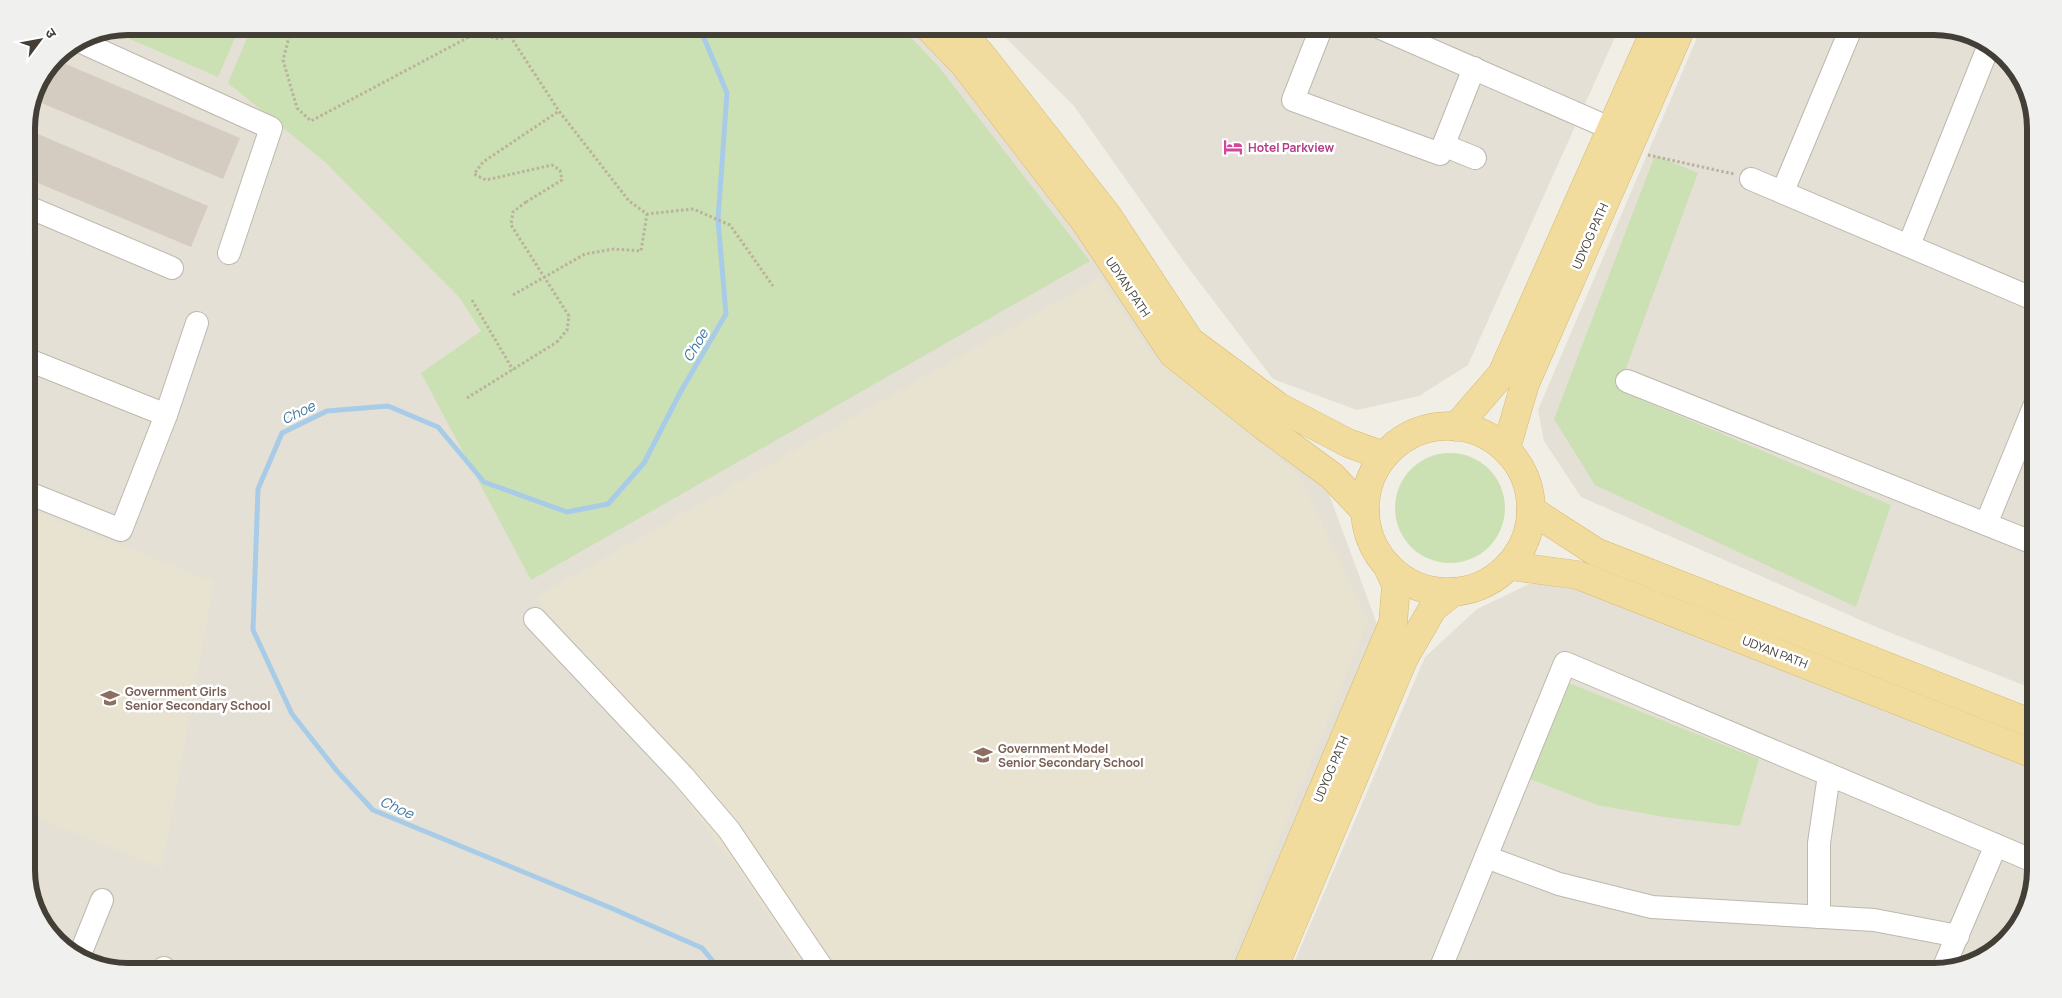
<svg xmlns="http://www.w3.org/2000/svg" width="2062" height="998" font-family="Manrope,'Noto Sans Devanagari',sans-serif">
<rect width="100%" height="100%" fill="#f1eee6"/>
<g fill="#e4e0d5">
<path d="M128,26H916L1325,483L1378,627L1235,972H128L83,961L44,927L26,877V121L34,89L56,56L89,34Z"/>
<path d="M994,26H1620L1468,365L1419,396L1357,410L1273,379L1187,266L1074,106Z"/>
<path d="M1702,26H1934L1979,37L2018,71L2036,121V690L1881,629L1581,497L1544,441L1538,410Z"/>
<path d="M1529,584L1593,585L2036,766V870L2025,915L1990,955L1934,972H1290L1425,657L1477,609Z"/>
</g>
<g fill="#e8e2d1">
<path d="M1100,277L1151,353L1299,474L1368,621L1225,972H806L751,889L536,597Z"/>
<path d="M26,508L214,582L162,868L26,814Z"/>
</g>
<g fill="#cbe1b3">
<path d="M128,26H240L218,77L109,30Z"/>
<path d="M252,26H900L939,67L1090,261L531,580L421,373L481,331L459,297L325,162L228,83Z"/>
<path d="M1655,155L1698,173L1618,390L1891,505L1856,607L1595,485L1554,419Z"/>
<circle cx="1450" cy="508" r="55"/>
<path d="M1569,683L1759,759L1740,826L1664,817L1597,805L1530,779Z"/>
</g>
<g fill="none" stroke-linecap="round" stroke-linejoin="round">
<path stroke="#a8cce7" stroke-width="5" d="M699,26L727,93L718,220L726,314L681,391L644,463L608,504L567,512L484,482L438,427L388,406L327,411L282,433L258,489L253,630L292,714L337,771L373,810L611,908L702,948L722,972"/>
</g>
<g fill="#d4ccc0">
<path d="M54,59L240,138L223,179L32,99L34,89Z"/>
<path d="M26,129L208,206L191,247L26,178Z"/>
</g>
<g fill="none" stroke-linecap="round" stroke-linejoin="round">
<g stroke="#beb8ad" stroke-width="24">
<g id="minor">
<path d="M1322,26L1293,100L1440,154L1474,68"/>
<path d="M1376,26L1612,129"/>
<path d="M79,41L271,128L229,253"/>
<path d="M1443,145L1475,158"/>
<path d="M1751,179L2036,300"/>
<path d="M1783,191L1852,26"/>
<path d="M26,206L172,268"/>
<path d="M1909,245L1989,45"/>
<path d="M26,359L166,415"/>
<path d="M1627,381L2036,544"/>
<path d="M26,492L121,530L166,415L197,323"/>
<path d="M1986,524L2036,402"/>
<path d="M535,619L683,776L729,830L825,972"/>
<path d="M1486,857L1559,884L1652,907L1874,920L1958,936"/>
<path d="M1819,917V843L1829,775"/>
<path d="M79,957L102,900"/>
<path d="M1943,969L1996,845"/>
<path d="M162,972L164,968"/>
<path d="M1439,972L1565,663L2036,862"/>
</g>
</g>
<g stroke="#d5b96f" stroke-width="29">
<g id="major">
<path d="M927,26L963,63L1086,223L1173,354L1265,427L1332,476L1365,511"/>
<path d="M954,26L980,53L1107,215L1190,341L1279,407L1348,443L1384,456"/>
<circle cx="1448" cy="509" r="83"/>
<path d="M1456,427L1502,374L1657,26"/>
<path d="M1506,449L1525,384L1682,26"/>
<path d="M1531,510L1596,552L2036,725"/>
<path d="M1510,566L1578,575L2036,755"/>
<path d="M1246,972L1393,623L1396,585L1387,565"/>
<path d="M1272,972L1404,658L1433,608L1453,592"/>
</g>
</g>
<g stroke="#bbb19c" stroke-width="3" stroke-dasharray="2.5 2.5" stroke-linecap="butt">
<path d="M292,26L283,60L297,108L311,121L482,30"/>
<path d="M481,26C488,43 509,42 517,26"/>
<path d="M510,36L559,111L629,201L647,214L693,209L730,225L773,286"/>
<path d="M1648,155L1734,174"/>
<path d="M526,202L562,180L560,170L552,165L486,180L474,174L483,162L559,111"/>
<path d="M513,295L585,254L614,249L641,251L647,214"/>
<path d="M472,300L513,370"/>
<path d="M467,398L557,342"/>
</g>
<use href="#minor" stroke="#fff" stroke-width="22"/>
<use href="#major" stroke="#f2dc9d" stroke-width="28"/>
<path stroke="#bbb19c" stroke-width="3" stroke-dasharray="2.5 2.5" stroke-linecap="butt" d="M526,202L513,212L511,225L569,316L567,330L557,342"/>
</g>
<defs>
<g id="hotel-bare" transform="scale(1.5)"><path d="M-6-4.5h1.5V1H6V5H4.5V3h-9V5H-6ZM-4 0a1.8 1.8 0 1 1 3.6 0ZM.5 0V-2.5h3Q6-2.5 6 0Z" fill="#d1479c" stroke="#fff" stroke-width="2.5" paint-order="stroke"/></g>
<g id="school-bare" transform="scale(1.5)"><path d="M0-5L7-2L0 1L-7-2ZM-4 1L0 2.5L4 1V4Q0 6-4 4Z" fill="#8d6e63" stroke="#fff" stroke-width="2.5" paint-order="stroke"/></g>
</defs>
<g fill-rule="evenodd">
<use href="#hotel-bare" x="1233" y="147"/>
<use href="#school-bare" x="110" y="698"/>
<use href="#school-bare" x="983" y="755"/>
</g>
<g text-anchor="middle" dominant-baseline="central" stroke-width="5" stroke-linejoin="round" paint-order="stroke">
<g font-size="12" font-weight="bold" fill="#b23c85" stroke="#fff" text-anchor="start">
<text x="1248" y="147">Hotel Parkview</text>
</g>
<g font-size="12" fill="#433e36" stroke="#fff">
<text transform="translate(1590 236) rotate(-66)">UDYOG PATH</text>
<text transform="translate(1128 287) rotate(56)">UDYAN PATH</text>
<text transform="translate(1775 652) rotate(21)">UDYAN PATH</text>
<text transform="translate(1331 769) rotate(-67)">UDYOG PATH</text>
</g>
<g font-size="12" font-weight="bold" fill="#785e54" stroke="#fff" text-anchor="start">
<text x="125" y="691">Government Girls<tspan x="125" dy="14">Senior Secondary School</tspan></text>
<text x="998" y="748">Government Model<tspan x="998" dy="14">Senior Secondary School</tspan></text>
</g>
<g font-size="14" font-style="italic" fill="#3c75a2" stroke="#fff">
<text transform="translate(695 345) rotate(-59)">Choe</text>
<text transform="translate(298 412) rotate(-26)">Choe</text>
<text transform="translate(397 807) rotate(24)">Choe</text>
</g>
</g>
<path d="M0 0H2062V998H0ZM128 35H1934A93 93 0 0 1 2027 128V870A93 93 0 0 1 1934 963H128A93 93 0 0 1 35 870V128A93 93 0 0 1 128 35Z" fill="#f0f0ef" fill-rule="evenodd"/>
<path fill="none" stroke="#433e36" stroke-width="6" d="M128 35H1934A93 93 0 0 1 2027 128V870A93 93 0 0 1 1934 963H128A93 93 0 0 1 35 870V128A93 93 0 0 1 128 35Z"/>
<g transform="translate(40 40) rotate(58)" stroke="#ffffff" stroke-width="4" paint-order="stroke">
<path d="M0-4L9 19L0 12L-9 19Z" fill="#433e36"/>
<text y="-8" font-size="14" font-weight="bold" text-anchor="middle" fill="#433e36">उ</text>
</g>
</svg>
